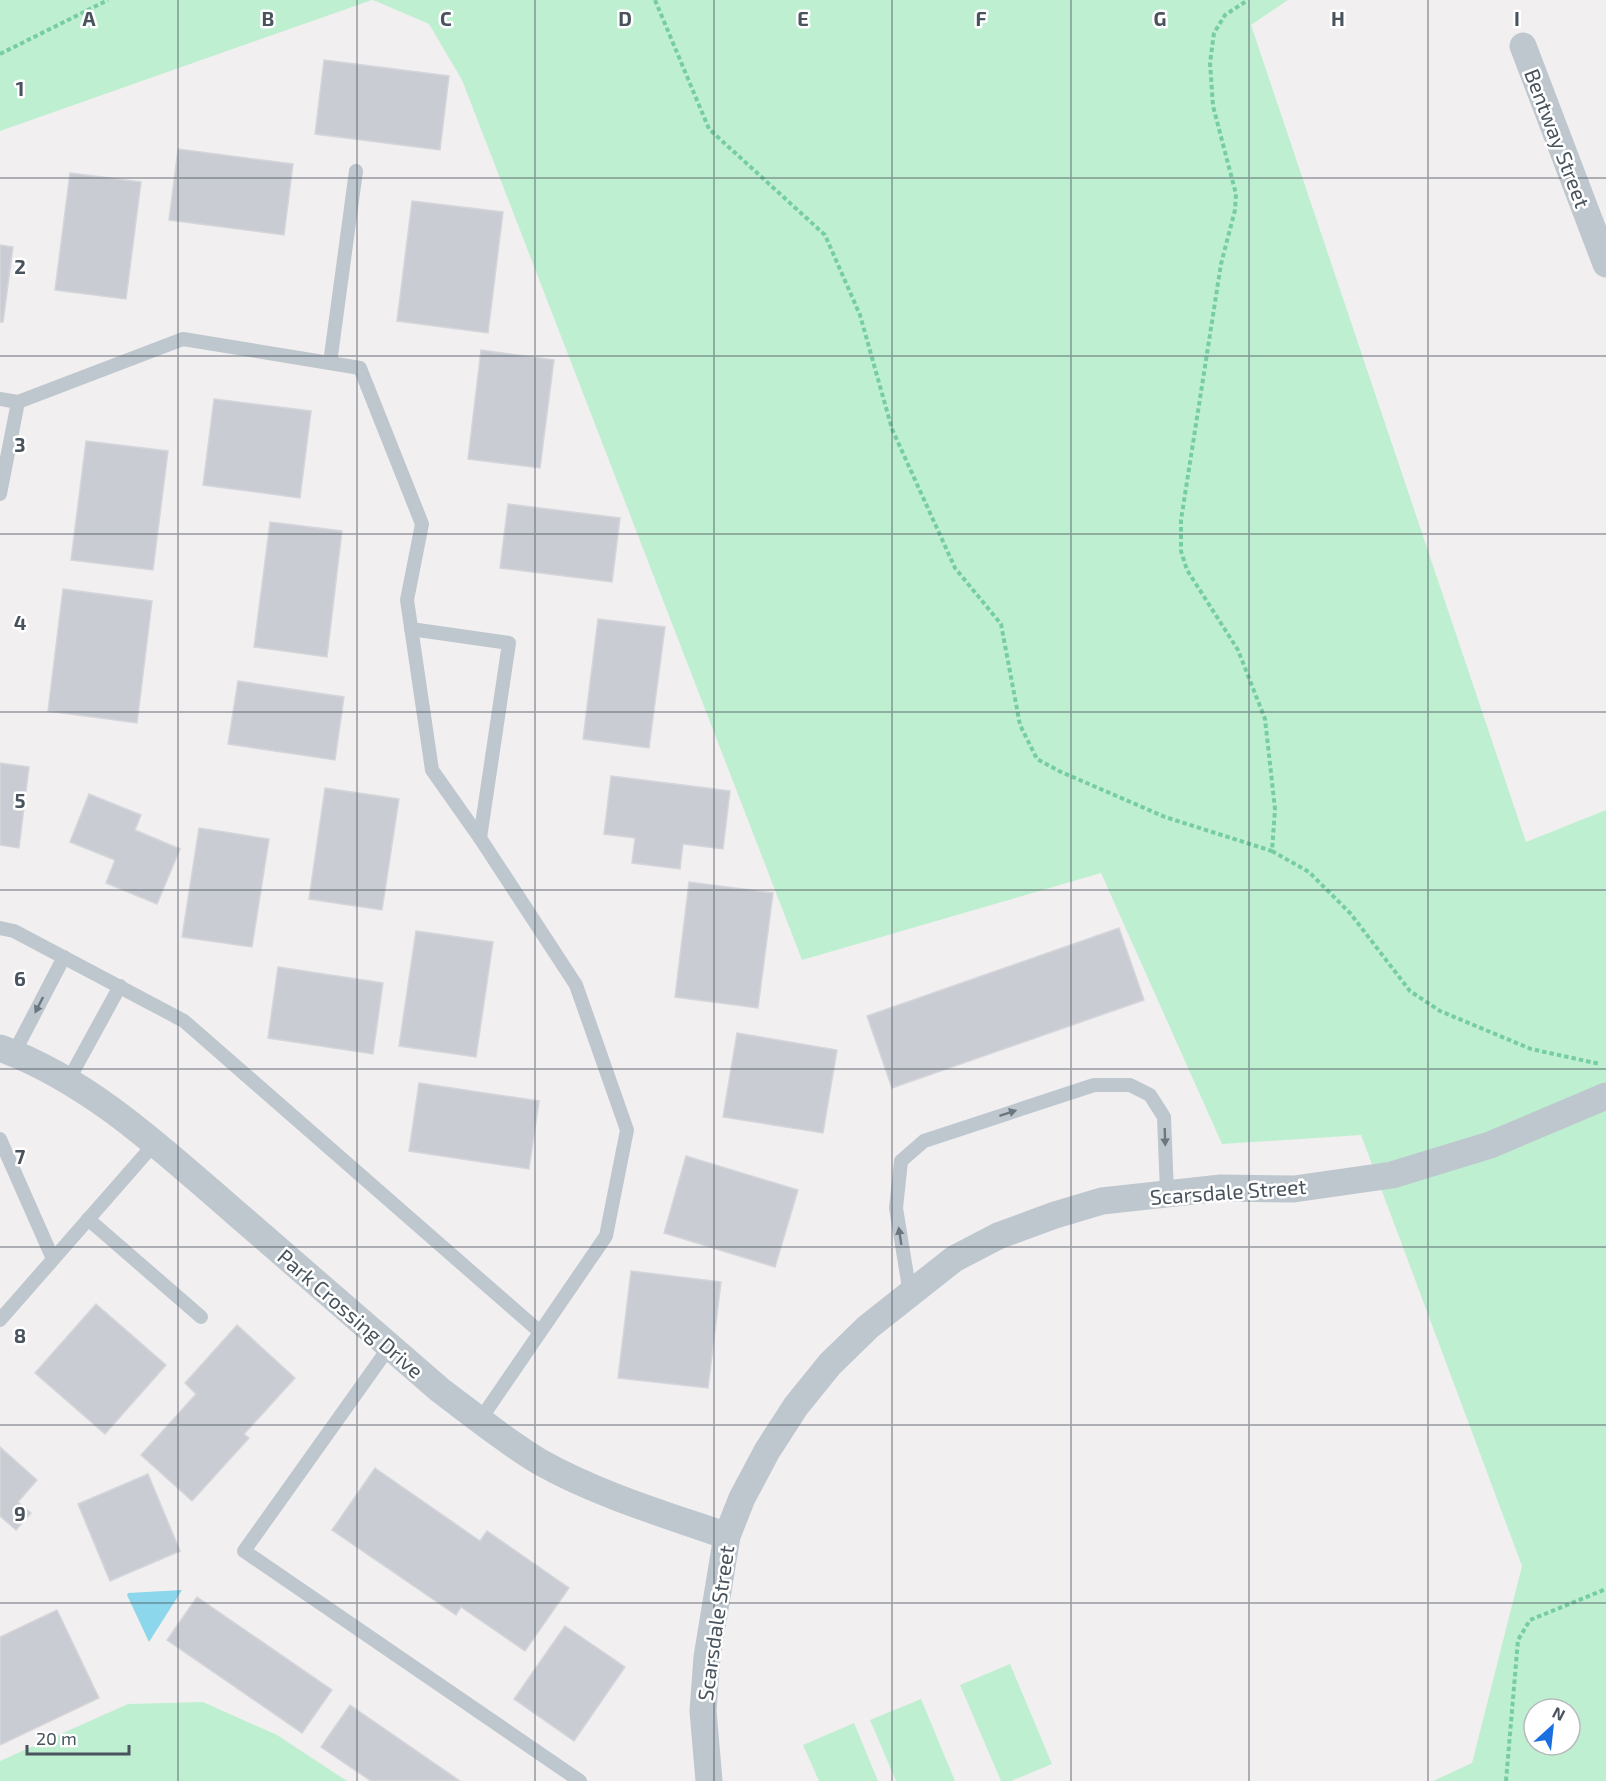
<svg xmlns="http://www.w3.org/2000/svg" width="1606" height="1781" font-family="'Exo 2',sans-serif">
<rect width="100%" height="100%" fill="#f2eff0"/>
<g fill="#bfefd1" fill-rule="evenodd">
<path d="M0,0H372L0,131Z"/>
<path d="M373,0H1288L1251,25L1526,842L1606,810V1781H1433L1472,1763L1522,1566L1361,1135L1222,1144L1101,873L802,960L462,80L429,24ZM1534,1709H1570V1745H1534Z"/>
<path d="M1010,1664L1052,1764L1011,1781H1001L960,1685Z"/>
<path d="M921,1699L955,1781H896L870,1720Z"/>
<path d="M203,1702L277,1735L347,1781H0V1761L128,1704Z"/>
<path d="M854,1723L878,1781H819L803,1745Z"/>
</g>
<path fill="#8cd7eb" d="M182,1590L149,1642L127,1595L128,1593Z"/>
<g fill="#c9ccd2" stroke="#d4d6db" stroke-width="1.5">
<path d="M324,60L449,76L440,150L315,134Z"/>
<path d="M178,149L293,164L284,235L169,220Z"/>
<path d="M70,173L141,182L126,299L55,290Z"/>
<path d="M412,201L503,212L488,333L397,321Z"/>
<path d="M0,245L13,247L3,322H0Z"/>
<path d="M481,350L554,360L540,468L468,459Z"/>
<path d="M214,399L311,411L300,498L203,485Z"/>
<path d="M86,441L168,451L153,570L71,560Z"/>
<path d="M508,504L620,518L612,582L500,568Z"/>
<path d="M270,522L342,531L327,657L254,647Z"/>
<path d="M63,589L152,601L137,723L48,711Z"/>
<path d="M598,619L665,627L649,748L583,739Z"/>
<path d="M238,681L344,697L335,760L228,744Z"/>
<path d="M0,763L29,767L19,848L0,845Z"/>
<path d="M611,776L730,791L723,849L683,844L680,869L632,863L635,838L604,834Z"/>
<path d="M325,788L399,799L382,910L309,899Z"/>
<path d="M89,794L141,815L135,830L180,849L157,904L106,883L115,860L70,842Z"/>
<path d="M199,828L269,839L252,947L182,937Z"/>
<path d="M689,882L773,893L758,1008L675,997Z"/>
<path d="M1119,928L1144,1000L892,1088L867,1016Z"/>
<path d="M416,931L493,942L476,1057L399,1046Z"/>
<path d="M278,967L383,983L373,1054L268,1038Z"/>
<path d="M737,1033L837,1050L823,1133L723,1117Z"/>
<path d="M419,1083L539,1101L529,1169L409,1151Z"/>
<path d="M686,1156L798,1190L775,1267L664,1233Z"/>
<path d="M631,1271L721,1282L708,1388L618,1378Z"/>
<path d="M96,1304L166,1365L105,1434L35,1373Z"/>
<path d="M237,1325L295,1378L244,1434L249,1438L192,1501L141,1455L196,1394L185,1383Z"/>
<path d="M0,1447L37,1480L18,1502L31,1513L16,1530L0,1516Z"/>
<path d="M375,1468L480,1541L487,1531L569,1588L525,1651L461,1607L456,1615L332,1530Z"/>
<path d="M148,1474L180,1551L110,1581L78,1504Z"/>
<path d="M197,1597L332,1690L302,1733L167,1640Z"/>
<path d="M57,1610L99,1698L0,1745V1637Z"/>
<path d="M565,1626L625,1667L574,1741L514,1699Z"/>
<path d="M350,1705L460,1781H371L321,1747Z"/>
</g>
<g fill="none" stroke-linecap="round" stroke-linejoin="round">
<g stroke="#77cda3" stroke-width="4" stroke-dasharray="4.5 3" stroke-linecap="butt">
<path d="M655,0L709,129L825,235L860,315L892,429L955,568L1001,624L1020,725L1037,759L1059,771L1165,817L1272,851L1275,809L1265,719L1238,650L1187,570L1181,551V520L1221,264L1235,210L1236,194L1213,106L1210,63L1214,33L1225,15L1248,0"/>
<path d="M0,54L108,0"/>
<path d="M1272,851L1309,872L1350,913L1410,991L1440,1011L1531,1049L1600,1064"/>
<path d="M1506,1781L1518,1640L1530,1620L1606,1589"/>
</g>
<g stroke="#bec7ce" stroke-width="14">
<path d="M330,363L356,171"/>
<path d="M0,399L18,402L183,339L360,368L422,524L407,600L432,770L480,838L576,985L627,1130L606,1236L480,1420"/>
<path d="M0,494L18,402"/>
<path d="M411,629L509,643L480,838"/>
<path d="M0,928L14,931L184,1021L540,1332"/>
<path d="M14,1053L64,957"/>
<path d="M68,1081L120,986"/>
<path d="M0,1139L53,1259"/>
<path d="M88,1219L201,1317"/>
<path d="M910,1294L896,1208L901,1161L924,1141L1094,1085H1130L1150,1095L1164,1117L1167,1193"/>
<path d="M0,1320L155,1143"/>
<path d="M390,1346L244,1551L580,1781"/>
</g>
<g stroke="#bec7ce" stroke-width="27">
<path d="M1523,46L1606,264"/>
<path d="M0,1048C92,1082 164,1151 237,1214C305,1273 372,1331 440,1390C472,1414 505,1441 540,1462C599,1495 664,1514 727,1536"/>
<path d="M709,1781L703,1711L707,1657L727,1536L742,1498L767,1451L796,1406L830,1364L868,1327L954,1259L998,1236L1055,1215L1102,1201L1221,1188L1294,1189L1392,1175L1490,1145L1606,1096"/>
</g>
</g>
<defs><path id="oneway-solid" d="M-6-.8H1V-3.2L6.5 0L1 3.2V.8H-6Z" transform="scale(1.5)"/></defs>
<g fill="#6b767f">
<use href="#oneway-solid" transform="translate(39 1005) rotate(117)"/>
<use href="#oneway-solid" transform="translate(1008 1113) rotate(-18)"/>
<use href="#oneway-solid" transform="translate(1165 1137) rotate(88)"/>
<use href="#oneway-solid" transform="translate(900 1236) rotate(-99)"/>
</g>
<path fill="none" stroke="#48535d" stroke-width="1.5" stroke-opacity="0.55" d="M178,0V1781M357,0V1781M535,0V1781M714,0V1781M892,0V1781M1071,0V1781M1249,0V1781M1428,0V1781M0,178H1606M0,356H1606M0,534H1606M0,712H1606M0,890H1606M0,1069H1606M0,1247H1606M0,1425H1606M0,1603H1606"/>
<g text-anchor="middle" dominant-baseline="central" stroke-width="5" stroke-linejoin="round" paint-order="stroke">
<g font-size="21" fill="#48535d" stroke="#fff">
<text transform="translate(1558 138) rotate(69)">Bentway Street</text>
<text transform="translate(1228 1191) rotate(-4)">Scarsdale Street</text>
<text transform="translate(351 1313) rotate(41)">Park Crossing Drive</text>
<text transform="translate(715 1623) rotate(-82)">Scarsdale Street</text>
</g>
</g>
<g font-size="20" text-anchor="middle" font-weight="bold" fill="#48535d" stroke="#fff" stroke-width="5" stroke-linejoin="round" paint-order="stroke">
<text x="89" y="26">A</text>
<text x="268" y="26">B</text>
<text x="446" y="26">C</text>
<text x="625" y="26">D</text>
<text x="803" y="26">E</text>
<text x="981" y="26">F</text>
<text x="1160" y="26">G</text>
<text x="1338" y="26">H</text>
<text x="1517" y="26">I</text>
<text x="20" y="96">1</text>
<text x="20" y="274">2</text>
<text x="20" y="452">3</text>
<text x="20" y="630">4</text>
<text x="20" y="808">5</text>
<text x="20" y="986">6</text>
<text x="20" y="1164">7</text>
<text x="20" y="1343">8</text>
<text x="20" y="1521">9</text>
</g>
<g transform="translate(1552 1727) rotate(27)"><circle r="28" fill="#ffffff" stroke="#b6babe" stroke-width="1.5"/>
<path d="M0-4.5L10 22L0 15L-10 22Z" fill="#1b70e1"/>
<text y="-9" font-size="16" font-weight="bold" text-anchor="middle" fill="#48535d">N</text>
</g>
<path d="M27 1745v9h102v-9" fill="none" stroke="#48535d" stroke-width="3"/>
<text x="36" y="1745" font-size="18" fill="#48535d" stroke="#ffffff" stroke-width="4.5" paint-order="stroke">20 m</text>
</svg>
